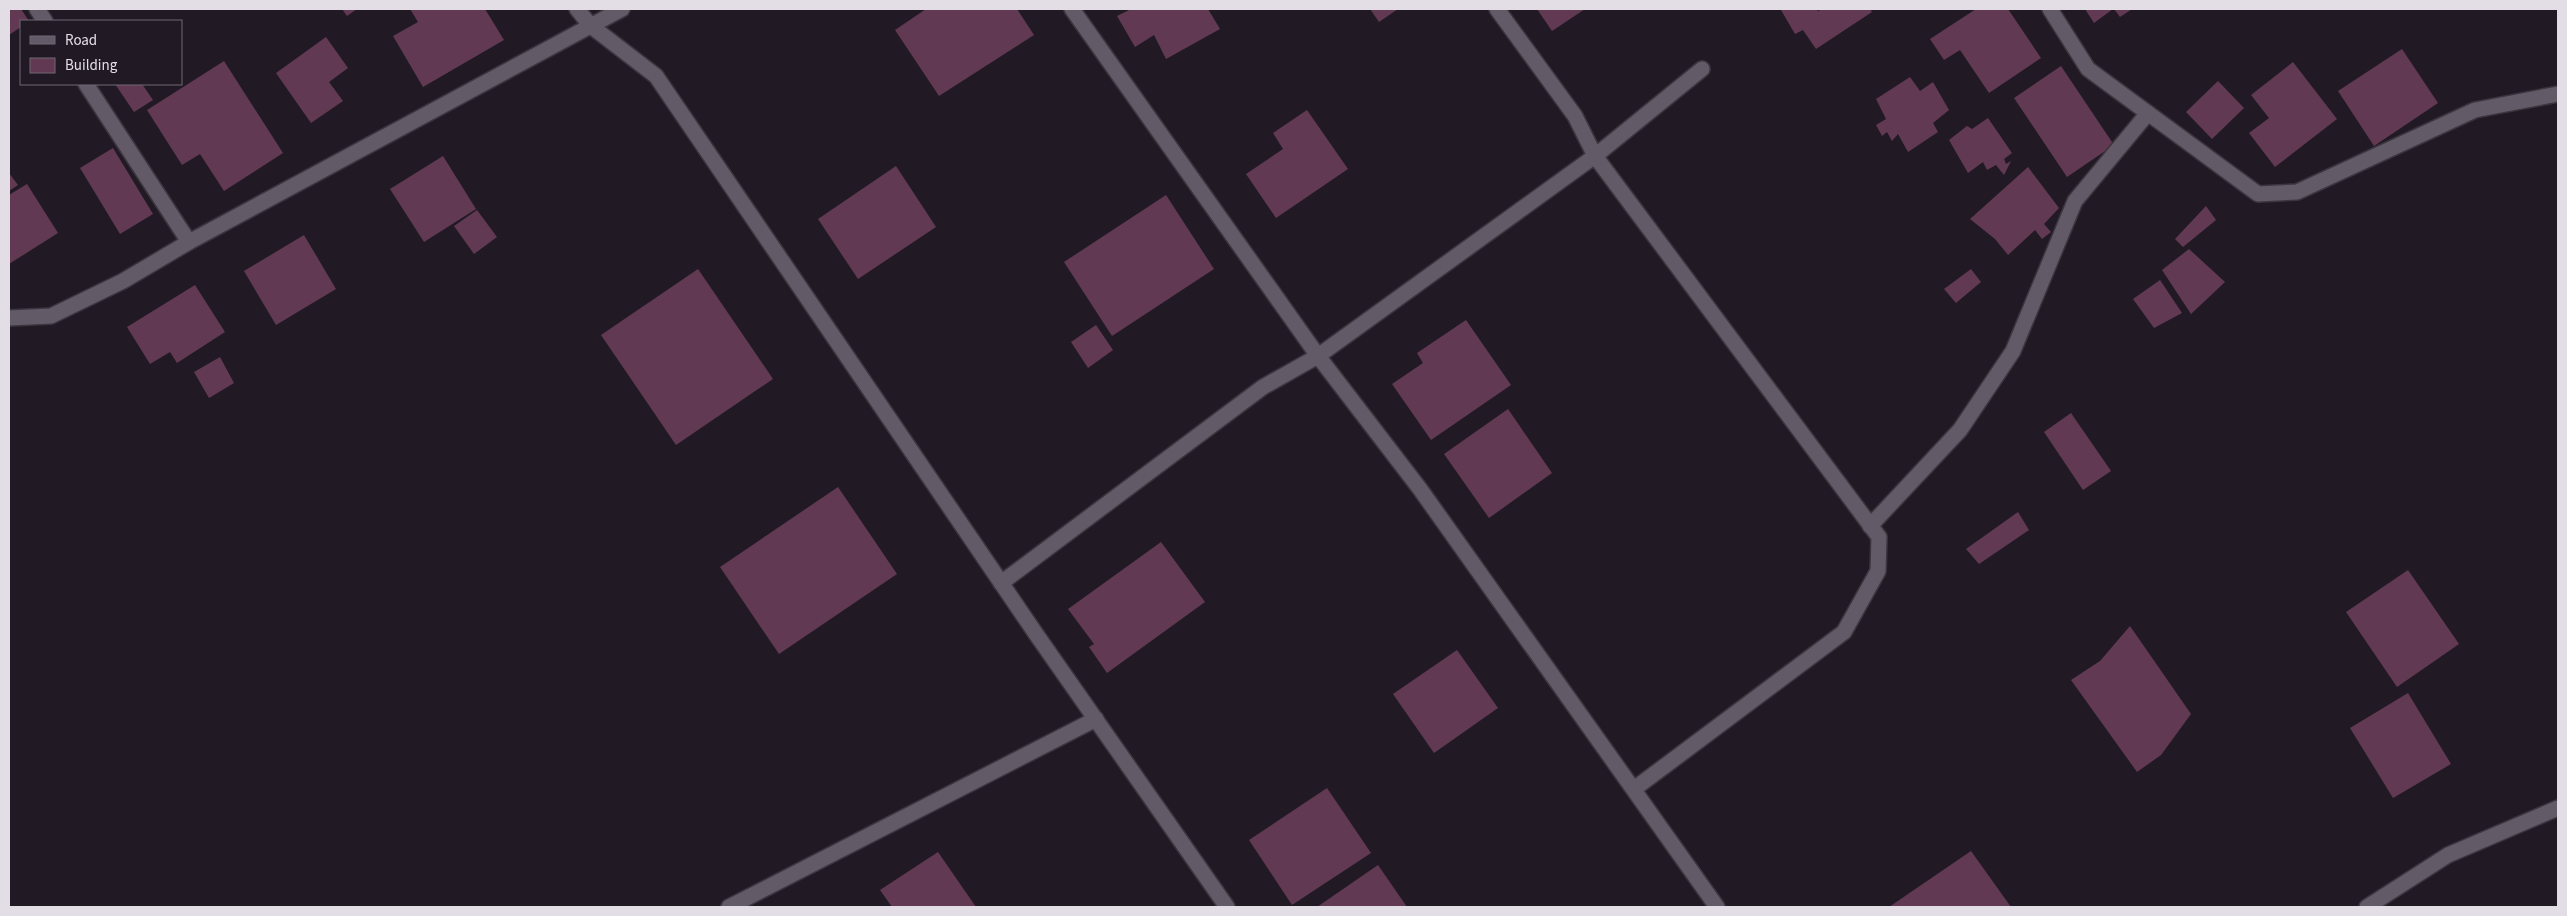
<svg xmlns="http://www.w3.org/2000/svg" width="2567" height="916" font-family="'Source Sans 3',sans-serif">
<rect width="100%" height="100%" fill="#211a25"/>
<g fill="#623952">
<path d="M9,9H21L29,21H21V27L9,35Z"/>
<path d="M342,9H357L347,16Z"/>
<path d="M410,9H485L504,40L423,87L393,36L418,22Z"/>
<path d="M926,9H1017L1034,35L939,96L895,30Z"/>
<path d="M1131,9H1208L1220,29L1166,59L1154,35L1135,47L1117,16Z"/>
<path d="M1370,9H1398L1379,22Z"/>
<path d="M1537,9H1585L1552,31Z"/>
<path d="M1783,9H1816L1818,11L1822,9H1870L1872,12L1816,49L1803,30L1795,34L1781,10Z"/>
<path d="M1976,9H2008L2041,58L1989,93L1960,50L1944,60L1930,39Z"/>
<path d="M2085,9H2113L2094,23Z"/>
<path d="M2114,9H2132L2120,17Z"/>
<path d="M326,37L348,68L329,82L343,101L311,123L276,73Z"/>
<path d="M2402,49L2438,103L2374,146L2338,91Z"/>
<path d="M224,61L283,153L224,191L200,154L182,165L147,110Z"/>
<path d="M2293,62L2337,119L2275,167L2249,133L2269,118L2251,95Z"/>
<path d="M2061,66L2114,145L2067,177L2014,98Z"/>
<path d="M1910,77L1920,91L1933,82L1949,110L1933,123L1938,132L1908,152L1898,134L1892,141L1887,132L1882,136L1876,125L1886,119L1876,99Z"/>
<path d="M2218,81L2244,108L2212,139L2186,112Z"/>
<path d="M115,84H142L153,100L134,112Z"/>
<path d="M1307,110L1348,169L1276,218L1246,174L1283,149L1273,133Z"/>
<path d="M1988,118L2012,153L2004,159L2006,164L2011,161L2004,175L1996,165L1987,170L1983,162L1968,173L1949,140L1967,126L1972,129Z"/>
<path d="M113,148L153,214L120,234L80,168Z"/>
<path d="M443,156L476,209L424,242L390,189Z"/>
<path d="M896,166L936,227L858,279L818,219Z"/>
<path d="M2028,167L2059,208L2044,224L2051,232L2042,239L2035,230L2008,255L1995,239L1970,219Z"/>
<path d="M9,173L18,185L9,191Z"/>
<path d="M27,184L58,233L9,264V195Z"/>
<path d="M1166,195L1214,269L1112,336L1064,262Z"/>
<path d="M2206,206L2216,220L2183,247L2175,239Z"/>
<path d="M477,210L497,237L474,254L454,226Z"/>
<path d="M304,235L336,289L276,325L244,271Z"/>
<path d="M2189,249L2225,282L2191,314L2162,270Z"/>
<path d="M698,269L773,379L676,445L601,335Z"/>
<path d="M1971,269L1981,282L1956,303L1944,289Z"/>
<path d="M2160,280L2182,313L2154,328L2133,299Z"/>
<path d="M195,285L225,332L177,363L170,352L150,364L127,327Z"/>
<path d="M1466,320L1511,385L1431,440L1392,384L1423,363L1417,353Z"/>
<path d="M1096,325L1113,350L1088,368L1071,342Z"/>
<path d="M220,357L234,383L209,398L194,372Z"/>
<path d="M1508,409L1552,473L1489,518L1444,454Z"/>
<path d="M2071,413L2111,471L2083,490L2044,432Z"/>
<path d="M838,487L897,574L779,654L720,567Z"/>
<path d="M2018,512L2029,530L1979,564L1966,549Z"/>
<path d="M1161,542L1205,602L1107,673L1089,647L1094,644L1068,609Z"/>
<path d="M2408,570L2459,644L2397,687L2346,612Z"/>
<path d="M2130,626L2191,714L2161,755L2137,772L2071,680L2100,661Z"/>
<path d="M1457,650L1498,708L1434,753L1393,694Z"/>
<path d="M2408,693L2451,764L2393,798L2350,728Z"/>
<path d="M1327,788L1371,853L1292,905L1249,840Z"/>
<path d="M1971,851L2011,907H1889Z"/>
<path d="M938,852L976,907H892L880,890Z"/>
<path d="M1378,865L1407,907H1317Z"/>
</g>
<g fill="none" stroke-linecap="round" stroke-linejoin="round">
<g stroke="#3b353e" stroke-width="18">
<g id="minor">
<path d="M37,9L45,21"/>
<path d="M577,9L591,26L656,76L1036,634L1227,907"/>
<path d="M1072,9L1318,356L1420,489L1717,907"/>
<path d="M1497,9L1575,116L1595,156L1879,537L1878,571L1844,632L1634,789"/>
<path d="M2050,9L2088,69L2258,194L2297,192L2475,110L2558,94"/>
<path d="M86,84L189,242"/>
<path d="M9,318L51,316L123,281L189,242L622,9"/>
<path d="M1870,526L1960,430L2013,351L2075,201L2148,113"/>
<path d="M1001,583L1263,387L1318,356L1595,156L1702,69"/>
<path d="M729,907L1096,719"/>
<path d="M2367,907L2448,855L2558,808"/>
</g>
</g>
<use href="#minor" stroke="#635a68" stroke-width="15"/>
</g>
<rect width="2567" height="916" fill="none" stroke="#e3dee6" stroke-width="20"/>
<rect x="20" y="20" width="162" height="65" fill="#211a25" stroke="#6f6872"/>
<rect x="30" y="36" width="25" height="8" fill="#635a68" stroke="#6f6872"/>
<text x="65" y="45" font-size="15" fill="#e3dee6">Road</text>
<rect x="30" y="58" width="25" height="15" fill="#623952" stroke="#6f6872"/>
<text x="65" y="70" font-size="15" fill="#e3dee6">Building</text>
</svg>
